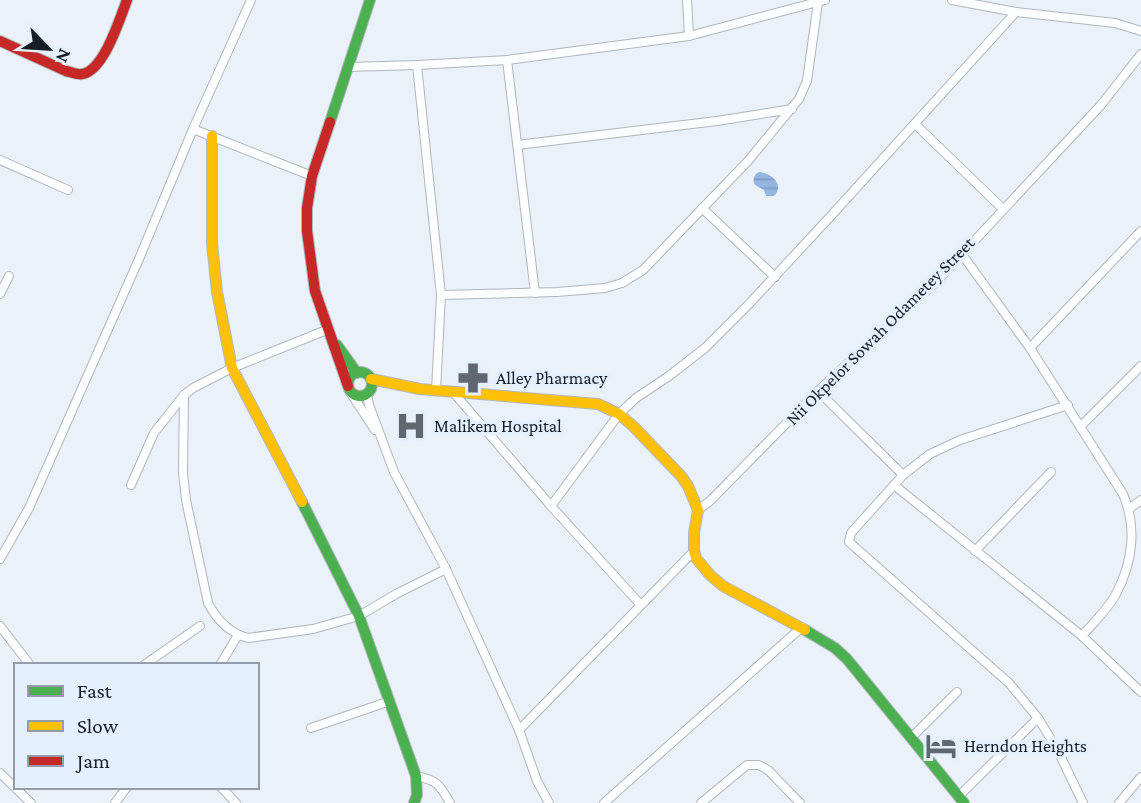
<svg xmlns="http://www.w3.org/2000/svg" width="1141" height="803" font-family="'Crimson Pro',serif">
<defs>
<pattern id="water-rules" width="6" height="5" patternUnits="userSpaceOnUse" patternTransform="scale(1.75)"><rect width="6" height="5" fill="#93b6e2"/><path d="M0 2.5h6" fill="none" stroke="#7e9cc2"/></pattern>
</defs>
<rect width="100%" height="100%" fill="#ebf1f8"/>
<path fill="url(#water-rules)" d="M759,172C772,173 785,185 774,196H766L764,190L755,185C752,179 754,175 759,172Z"/>
<g fill="none" stroke-linecap="round" stroke-linejoin="round">
<g stroke="#b0b6be" stroke-width="10">
<g id="street">
<path d="M687,0L689,36"/>
<path d="M952,0L1016,12L1115,23L1141,31"/>
<path d="M507,60L535,293"/>
<path d="M417,65L441,295L436,390"/>
<path d="M348,67L417,65L507,60L689,36L825,0"/>
<path d="M915,124L1003,209"/>
<path d="M193,129L312,176"/>
<path d="M517,145L717,121L792,109"/>
<path d="M0,160L68,190"/>
<path d="M702,208L775,277"/>
<path d="M961,253L1030,348L1123,494C1137,527 1133,562 1116,594C1108,609 1093,623 1082,636"/>
<path d="M0,294L9,276"/>
<path d="M441,295L557,292L605,288L622,283L643,270L748,161L799,99L807,81L818,2"/>
<path d="M1030,348L1141,231"/>
<path d="M818,391L903,475"/>
<path d="M350,392L375,430"/>
<path d="M453,392L551,506L640,604"/>
<path d="M367,394L369,405L394,472L446,569L519,730L537,781L549,803"/>
<path d="M184,395L183,473L186,500L208,603C217,620 229,633 248,638L313,629L359,616L396,594L446,569"/>
<path d="M1068,405L960,440L930,454L903,475L851,533L849,542L1009,683L1038,718L1057,749L1083,803"/>
<path d="M1080,427L1141,366"/>
<path d="M131,485L154,433L184,395L193,388L232,368L329,329"/>
<path d="M894,485L1082,636L1141,692"/>
<path d="M551,506L619,414L636,398L669,376L705,348L749,304L829,218L1016,12"/>
<path d="M1129,509L1141,500"/>
<path d="M698,510L710,501L818,391L936,282L1101,105L1141,54"/>
<path d="M975,551L1051,472"/>
<path d="M0,559L29,508L139,259L193,129L251,0"/>
<path d="M0,626L30,665"/>
<path d="M144,665L200,626"/>
<path d="M220,665L238,635"/>
<path d="M311,728L390,701"/>
<path d="M519,730L694,551"/>
<path d="M911,738L957,692"/>
<path d="M0,773L31,803"/>
<path d="M416,776C437,780 440,785 450,803"/>
<path d="M221,787L236,803"/>
<path d="M959,796L1038,718"/>
<path d="M115,803L127,787"/>
<path d="M604,803L802,627"/>
<path d="M701,803L747,765H759L768,770L800,803"/>
<path d="M1119,803L1141,777"/>
</g>
</g>
<g stroke="#b0b6be" stroke-width="12">
<g id="fast">
<path d="M330,122L370,0"/>
<path d="M337,345L357,373"/>
<circle cx="360" cy="384" r="12"/>
<path d="M302,502L359,616L416,776L417,795L414,803"/>
<path d="M805,630L835,648L847,659L964,803"/>
</g>
</g>
<g stroke="#b0b6be" stroke-width="12">
<g id="slow">
<path d="M212,136V243L217,292L232,368L302,502"/>
<path d="M371,379L420,389L598,404L619,414L633,426L681,476L688,486L698,510L694,533V551L696,558L710,575L723,586L805,630"/>
</g>
</g>
<g stroke="#b0b6be" stroke-width="12">
<g id="jam">
<path d="M0,41L66,71C71,72 77,75 82,74C104,71 120,18 127,0"/>
<path d="M330,122L312,176L307,208V231L315,291L348,386"/>
</g>
</g>
<use href="#street" stroke="#fcfdfe" stroke-width="8"/>
<use href="#fast" stroke="#4caf50" stroke-width="10"/>
<use href="#slow" stroke="#ffc107" stroke-width="10"/>
<use href="#jam" stroke="#c62828" stroke-width="10"/>
</g>
<defs>
<g id="pharmacy-bare" transform="scale(2.415)"><path d="M-2-6h4v4h4v4h-4v4h-4v-4h-4v-4h4Z" fill="#61676f" stroke="#e5f0fe" stroke-width="2.5" paint-order="stroke"/></g>
<g id="hospital-bare" transform="scale(2.415)"><path d="M-5-5h3v3.5h4V-5h3V5h-3V1.5h-4V5h-3Z" fill="#61676f" stroke="#e5f0fe" stroke-width="2.5" paint-order="stroke"/></g>
<g id="hotel-bare" transform="scale(2.415)"><path d="M-6-4.5h1.5V1H6V5H4.5V3h-9V5H-6ZM-4 0a1.8 1.8 0 1 1 3.6 0ZM.5 0V-2.5h3Q6-2.5 6 0Z" fill="#61676f" stroke="#e5f0fe" stroke-width="2.5" paint-order="stroke"/></g>
</defs>
<g fill-rule="evenodd">
<use href="#pharmacy-bare" x="473" y="378"/>
<use href="#hospital-bare" x="411" y="426"/>
<use href="#hotel-bare" x="941" y="746"/>
</g>
<g text-anchor="middle" dominant-baseline="central" stroke-width="7" stroke-linejoin="round" paint-order="stroke">
<g font-size="18" fill="#171d25" stroke="#e5f0fe">
<text transform="translate(880 331) rotate(-45)">Nii Okpelor Sowah Odametey Street</text>
</g>
<g font-size="18" fill="#171d25" stroke="#e5f0fe" text-anchor="start">
<text x="496" y="378">Alley Pharmacy</text>
<text x="434" y="426">Malikem Hospital</text>
<text x="964" y="746">Herndon Heights</text>
</g>
</g>
<rect x="14" y="663" width="245" height="126" fill="#e5f0fe" stroke="#939ca7" stroke-width="2"/>
<rect x="28" y="686" width="35" height="10" fill="#4caf50" stroke="#939ca7" stroke-width="2"/>
<text x="77" y="698" font-size="21" fill="#171d25">Fast</text>
<rect x="28" y="721" width="35" height="10" fill="#ffc107" stroke="#939ca7" stroke-width="2"/>
<text x="77" y="733" font-size="21" fill="#171d25">Slow</text>
<rect x="28" y="756" width="35" height="10" fill="#c62828" stroke="#939ca7" stroke-width="2"/>
<text x="77" y="768" font-size="21" fill="#171d25">Jam</text>
<g transform="translate(49 49) rotate(115)" stroke="#e5f0fe" stroke-width="5" paint-order="stroke">
<path d="M0-5L12 26L0 18L-12 26Z" fill="#171d25"/>
<text y="-10" font-size="19" font-weight="bold" text-anchor="middle" fill="#171d25">N</text>
</g>
</svg>
